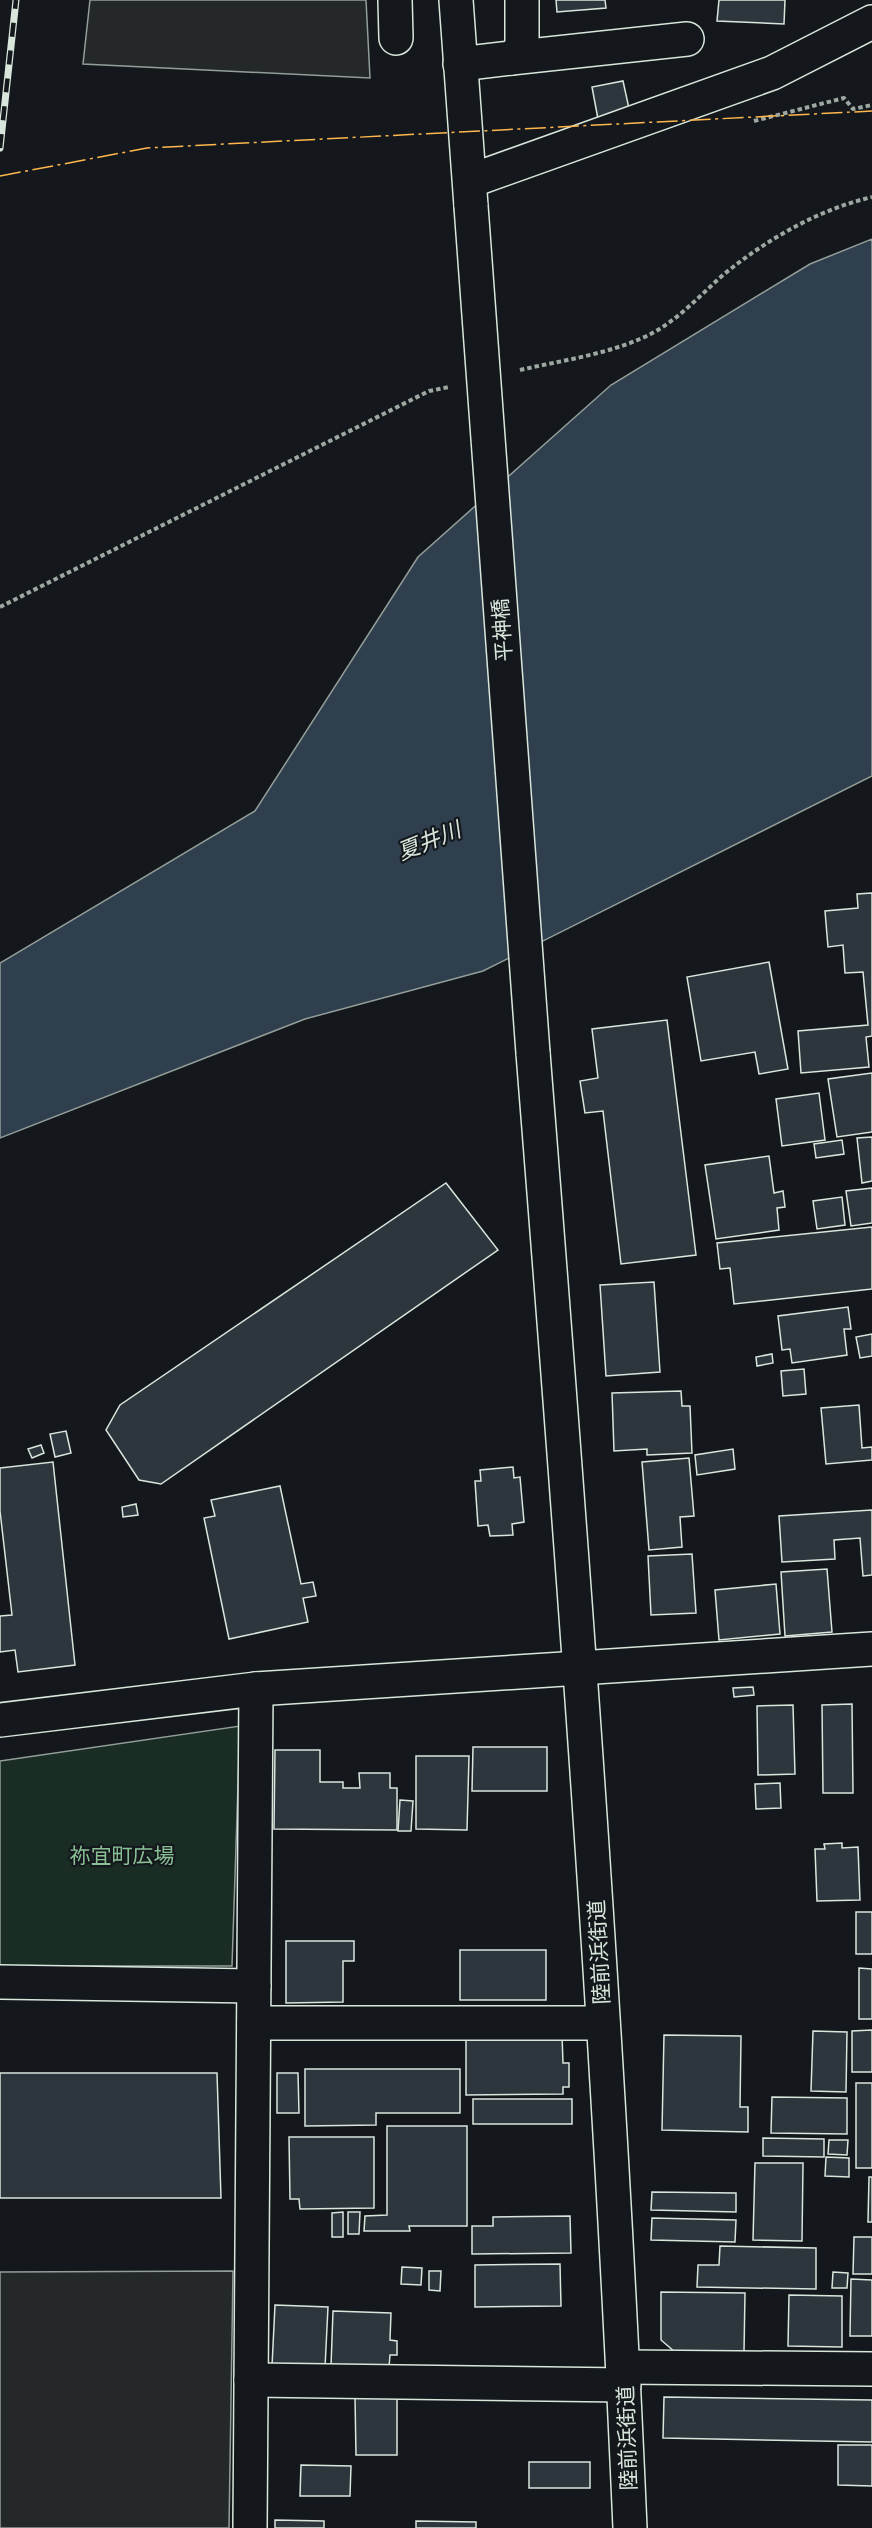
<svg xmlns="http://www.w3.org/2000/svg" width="872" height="2528" font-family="Poppins,'Noto Sans JP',sans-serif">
<rect width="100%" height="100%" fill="#14181c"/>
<path fill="#1a2d24" stroke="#939e99" stroke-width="1.5" d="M240,1726L232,1966H0V1761Z"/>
<g fill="#24282b" stroke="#939e99" stroke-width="1.5">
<path d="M90,0H366L370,78L83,64Z"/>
<path d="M233,2271L229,2528H0V2272Z"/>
</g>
<path fill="#2f3f4d" stroke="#939e99" stroke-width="1.5" d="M872,239V776L483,971L305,1019L0,1138V963L255,811L418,557L611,385L810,264Z"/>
<g fill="#2c363c" stroke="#d8e6dc" stroke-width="1.5">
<path d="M556,0H605L606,8L557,12Z"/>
<path d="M719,0H785L784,24L717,21Z"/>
<path d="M623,81L630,113L598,119L592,87Z"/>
<path d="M872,893V1036L866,1037L869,1067L801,1073L798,1031L868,1025L863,972L845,973L843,945L828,947L825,911L858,908L857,894Z"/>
<path d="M769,962L788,1069L759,1074L755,1052L701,1061L687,977Z"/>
<path d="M667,1020L696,1255L621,1264L603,1111L585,1113L580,1081L598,1078L592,1029Z"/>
<path d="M872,1073V1132L837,1137L828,1079Z"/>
<path d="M819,1093L825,1140L782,1146L776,1099Z"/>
<path d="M872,1137V1181L862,1183L857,1138Z"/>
<path d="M842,1140L844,1154L816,1158L814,1144Z"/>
<path d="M769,1156L774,1193L783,1191L785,1207L777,1208L779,1230L716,1239L705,1165Z"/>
<path d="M446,1183L498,1250L161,1484L139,1480L106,1430L120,1405Z"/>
<path d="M872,1188V1223L851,1226L846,1191Z"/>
<path d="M842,1197L845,1225L817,1229L813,1201Z"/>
<path d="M872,1227V1289L734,1304L730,1268L720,1269L717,1243Z"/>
<path d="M654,1282L660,1372L606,1376L600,1285Z"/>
<path d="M848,1307L851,1329H844L847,1355L792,1363L790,1349L782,1350L778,1316Z"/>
<path d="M872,1334V1356L860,1358L856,1337Z"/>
<path d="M772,1354L773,1363L757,1366L756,1357Z"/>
<path d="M804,1369L806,1394L783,1396L781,1371Z"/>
<path d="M681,1391L682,1406H690L692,1453L647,1455V1449L614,1451L612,1393Z"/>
<path d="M859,1405L862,1448L872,1447V1460L826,1464L821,1408Z"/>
<path d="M66,1431L71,1453L55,1457L50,1434Z"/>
<path d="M41,1445L44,1453L32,1458L28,1449Z"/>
<path d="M733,1449L735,1469L697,1475L695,1455Z"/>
<path d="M689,1458L694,1516L680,1517L682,1547L649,1550L642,1462Z"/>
<path d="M53,1462L75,1665L18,1672L15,1650L0,1652V1616L12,1615L0,1511V1468Z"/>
<path d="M513,1467L514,1478L520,1477L524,1522L512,1524L513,1535L490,1536L488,1525L478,1526L475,1481H481L480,1470Z"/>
<path d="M280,1486L301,1584L313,1582L316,1596L303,1598L308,1622L229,1639L204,1518L215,1516L211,1500Z"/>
<path d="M136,1504L138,1515L123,1517L122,1507Z"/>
<path d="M872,1510V1575L863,1576L860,1538L834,1540L835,1559L782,1562L779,1516Z"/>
<path d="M692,1554L696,1613L651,1615L648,1556Z"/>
<path d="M827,1569L832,1632L785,1636L781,1572Z"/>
<path d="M776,1584L780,1634L719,1640L715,1590Z"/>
<path d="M753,1687L754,1695L734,1697L733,1688Z"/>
<path d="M852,1704L853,1793H823L822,1705Z"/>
<path d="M793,1705L795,1774L758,1775L757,1706Z"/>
<path d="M473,1747H547V1791H472Z"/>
<path d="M275,1750H320V1782H343V1788H360L359,1773H390V1788H397V1830L274,1829Z"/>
<path d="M416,1756H469L467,1830L416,1829Z"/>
<path d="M780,1783L781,1808L756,1809L755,1784Z"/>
<path d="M400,1800L413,1801L411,1831H398Z"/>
<path d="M842,1843V1848L858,1847L860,1900L817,1901L815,1849H825L824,1844Z"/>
<rect x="856" y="1912" width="16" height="42"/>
<path d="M286,1941H354V1961H343V2002L286,2003Z"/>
<rect x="460" y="1950" width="86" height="50"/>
<path d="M859,1968L872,1969V2019H859Z"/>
<path d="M872,2030V2072H852V2031Z"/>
<path d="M813,2031L847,2032L846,2092L811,2091Z"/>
<path d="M562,2035L563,2063H569V2087H563V2094L466,2095V2036Z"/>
<path d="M664,2035L741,2036L740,2107H748V2132L662,2130Z"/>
<path d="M305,2069H460V2113H376V2125L305,2126Z"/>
<path d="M0,2073H217L221,2198H0Z"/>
<path d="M277,2073H298L299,2113H277Z"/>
<rect x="856" y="2083" width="16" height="85"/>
<path d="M772,2097L847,2098V2134L771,2133Z"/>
<rect x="473" y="2099" width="99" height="25"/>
<path d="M387,2126H467V2226H409L410,2231H364L365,2216L387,2215Z"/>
<path d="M289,2137H374V2208L300,2209L299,2199H290Z"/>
<path d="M763,2138L824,2139V2157L763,2156Z"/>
<path d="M829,2140H848L847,2155L828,2154Z"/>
<path d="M826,2157L849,2158V2177L825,2176Z"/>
<path d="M755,2163H803L802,2241L753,2240Z"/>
<path d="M869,2177H872V2222H868Z"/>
<path d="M652,2192L736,2193V2212L651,2210Z"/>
<path d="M343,2212V2237H332V2213Z"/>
<path d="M348,2212H360L359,2234H348Z"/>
<path d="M570,2216L571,2253L472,2254V2226H493V2217Z"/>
<path d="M652,2218L736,2220L735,2242L651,2240Z"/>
<path d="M854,2237H872V2274H853Z"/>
<path d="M720,2246L816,2248V2289L697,2287L698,2265H719Z"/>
<path d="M560,2264L561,2306L475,2307V2265Z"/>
<path d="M402,2267L422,2268L421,2285L401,2284Z"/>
<path d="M429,2271H441L440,2291L429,2290Z"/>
<path d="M833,2272L848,2273L847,2288H832Z"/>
<path d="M851,2279L872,2280V2336H850Z"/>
<path d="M661,2292L745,2293L744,2352H675L661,2340Z"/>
<path d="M789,2295L842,2296V2347L788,2346Z"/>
<path d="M275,2305L328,2307L325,2368L272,2366Z"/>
<path d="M333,2311L391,2313L390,2340L397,2341V2355H390L389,2367L331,2366Z"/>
<path d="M355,2397H397V2455H356Z"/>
<path d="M664,2397L872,2400V2442L663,2438Z"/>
<path d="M838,2445H872V2486L838,2485Z"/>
<rect x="529" y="2462" width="61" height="26"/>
<path d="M301,2465L351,2466L350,2496H300Z"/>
<path d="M275,2520L324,2521V2528H275Z"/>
<path d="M416,2521L476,2522V2528H416Z"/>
</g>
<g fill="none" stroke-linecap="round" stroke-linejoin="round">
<g stroke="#d8e6dc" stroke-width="36">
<g id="street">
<path d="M395,0L396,38"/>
<path d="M511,58L687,39"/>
<path d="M460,64L511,58L522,49V0"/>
<path d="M470,181L772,73L872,22"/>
<path d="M0,1982L254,1986"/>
<path d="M254,2023H603"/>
<path d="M624,2367L872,2369"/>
<path d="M251,2380L624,2385"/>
<path d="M250,2528L256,1689"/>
</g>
</g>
<g stroke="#d8e6dc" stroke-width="36">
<g id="secondary">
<path d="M456,0L471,206"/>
<path d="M533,1053C572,1544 609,2036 630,2528"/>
<path d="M0,1720L256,1689L872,1649"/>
</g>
</g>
<g stroke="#9da8a2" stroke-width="4" stroke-dasharray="4.5 3" stroke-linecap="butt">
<path d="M754,121L844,98L853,109L872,105"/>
<path d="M520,370C559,361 603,355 640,339C674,325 697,298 723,275C766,240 817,210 872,197"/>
<path d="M0,607L429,391L449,387"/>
</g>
<use href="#street" stroke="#14181c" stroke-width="33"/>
<use href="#secondary" stroke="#14181c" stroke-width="33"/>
<g stroke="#d8e6dc" stroke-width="7">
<path id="rail" d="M0,148L16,0"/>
</g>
<use href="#rail" stroke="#14181c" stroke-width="4.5" stroke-dasharray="14" stroke-linecap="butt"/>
<g stroke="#d8e6dc" stroke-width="36" stroke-linecap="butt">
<path id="secondary-bridge" d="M471,206L533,1053"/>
</g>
<use href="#secondary-bridge" stroke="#14181c" stroke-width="33"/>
<path stroke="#ffb74d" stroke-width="1.5" stroke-dasharray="21 4.5 3 4.5" stroke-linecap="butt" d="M0,176L147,148L872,111"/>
</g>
<g text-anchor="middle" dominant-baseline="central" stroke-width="4.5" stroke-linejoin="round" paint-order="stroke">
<g font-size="21" fill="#d8e6dc" stroke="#14181c">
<text transform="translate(502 630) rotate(-94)">平神橋</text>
<text transform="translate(599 1952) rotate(-93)">陸前浜街道</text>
<text transform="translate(627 2438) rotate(-92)">陸前浜街道</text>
</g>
<g font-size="21" fill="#8ac095" stroke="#14181c">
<text x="122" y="1855">祢宜町広場</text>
</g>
<g font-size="22" font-style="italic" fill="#d8e6dc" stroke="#14181c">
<text transform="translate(429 841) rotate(-22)">夏井川</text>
</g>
</g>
</svg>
